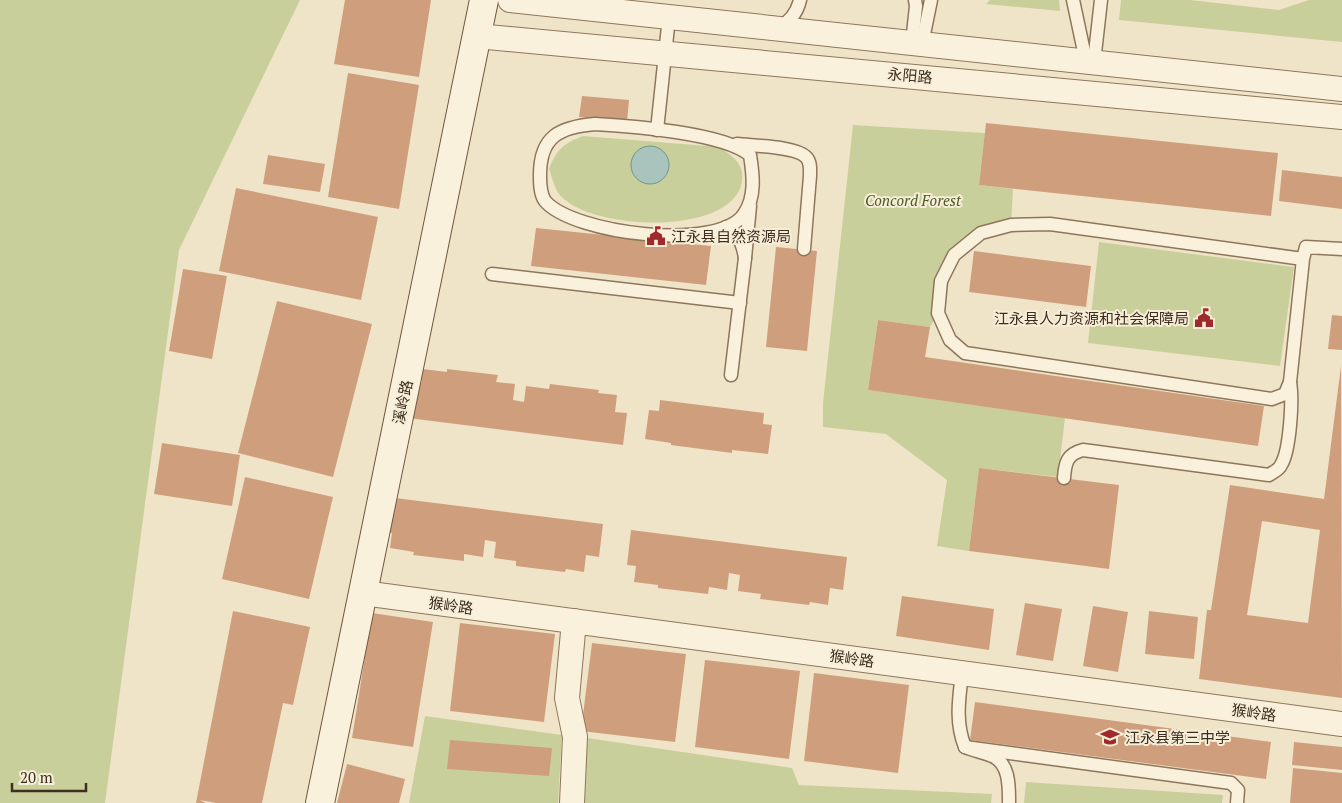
<svg xmlns="http://www.w3.org/2000/svg" width="1342" height="803" font-family="'PT Serif','Noto Sans SC',serif">
<rect width="100%" height="100%" fill="#f0e4c8"/>
<g fill="#c9cf9b">
<path d="M0,0H300L179,250L105,803H0Z"/>
<path d="M990,0H1059L1060,11L986,4Z"/>
<path d="M1121,0H1190L1279,10L1309,0H1342V42L1119,20Z"/>
<path d="M853,125L985,133L979,185L1013,189L1011,225L981,233L954,255L938,313L930,327L878,320L868,390L1065,418L1058,477L979,468L969,551L937,546L947,480L886,434L823,427V403Z"/>
<path d="M583,136L720,147C733,157 745,164 742,182C732,237 588,231 559,194C554,187 552,177 549,169C556,150 564,143 583,136Z"/>
<path d="M1099,242L1294,267L1280,366L1088,343Z"/>
<path d="M425,716L562,735L558,803H409Z"/>
<path d="M587,738L792,768L799,785L992,794L991,803H584Z"/>
<path d="M1026,782L1223,795L1222,803H1024Z"/>
</g>
<circle fill="#a9c4bc" stroke="#6f938a" cx="650" cy="165" r="19"/>
<g fill="#cf9f7d" fill-rule="evenodd">
<path d="M345,0H431L419,77L334,64Z"/>
<path d="M348,73L419,85L399,209L328,197Z"/>
<path d="M582,96L629,100L627,122L579,117Z"/>
<path d="M986,123L1278,153L1271,216L979,185Z"/>
<path d="M268,155L325,164L320,192L263,184Z"/>
<path d="M1282,170L1342,177V209L1279,201Z"/>
<path d="M236,188L378,217L361,300L219,271Z"/>
<path d="M536,228L711,246L706,285L531,266Z"/>
<path d="M776,247L817,251L807,351L766,347Z"/>
<path d="M974,251L1091,266L1086,307L969,292Z"/>
<path d="M183,269L227,276L212,359L169,351Z"/>
<path d="M277,301L372,324L333,477L238,453Z"/>
<path d="M1332,315L1342,316V350L1328,349Z"/>
<path d="M878,320L930,327L925,357L1264,406L1258,446L868,390Z"/>
<path d="M1341,366L1342,698L1199,679L1207,610H1211L1230,485L1324,499ZM1262,521L1320,530L1308,623L1247,615Z"/>
<path d="M423,369L447,372V369L498,375L496,382L515,384L513,400L524,402L526,386L549,389L550,384L599,390L598,393L617,395L615,412L627,413L623,445L408,418L412,383L421,384Z"/>
<path d="M660,400L764,413L763,424L772,425L768,454L732,450V453L671,445V443L645,439L649,410L659,411Z"/>
<path d="M162,443L240,455L232,506L154,494Z"/>
<path d="M979,468L1119,485L1109,569L969,551Z"/>
<path d="M245,477L333,497L309,599L222,579Z"/>
<path d="M387,497L603,524L599,557L586,555L584,572L566,569L565,572L516,566V561L494,558L496,542L485,540L483,557L464,554V561L413,555L414,552L390,548L392,533L383,532Z"/>
<path d="M631,530L847,557L843,590L830,588L828,605L810,602L809,605L760,599L761,594L738,591L740,575L729,573L727,590L709,587L708,594L658,588V585L634,582L636,566L627,565Z"/>
<path d="M902,596L994,609L989,650L896,636Z"/>
<path d="M1025,603L1062,609L1053,661L1016,655Z"/>
<path d="M1093,606L1128,612L1118,672L1083,666Z"/>
<path d="M233,611L310,627L293,705L283,703L262,803H216L200,800L206,803H196Z"/>
<path d="M1149,611L1198,617L1194,659L1145,654Z"/>
<path d="M372,613L433,622L413,747L352,738Z"/>
<path d="M460,623L555,634L544,722L450,711Z"/>
<path d="M592,643L686,654L675,742L581,731Z"/>
<path d="M705,660L800,671L789,759L695,747Z"/>
<path d="M814,673L909,685L898,773L804,761Z"/>
<path d="M975,702L1271,742L1266,779L970,740Z"/>
<path d="M450,740L552,748L549,776L447,769Z"/>
<path d="M1294,742L1342,747V770L1292,765Z"/>
<path d="M347,764L405,779L399,803H337Z"/>
<path d="M1293,768L1342,773V803H1290Z"/>
</g>
<g fill="none" stroke-linecap="round" stroke-linejoin="round">
<g stroke="#8d765c" stroke-width="15">
<g id="lane">
<path d="M1073,0L1086,61"/>
<path d="M778,28C790,22 797,13 800,0"/>
<path d="M912,43L916,6L915,0"/>
<path d="M922,44L931,0"/>
<path d="M1094,62L1101,0"/>
<path d="M595,124C631,126 724,133 750,155C753,174 756,197 744,214C719,252 573,234 545,201C540,194 540,183 540,175C540,136 560,127 595,124Z"/>
<path d="M657,130L669,17"/>
<path d="M737,144C753,146 795,146 806,157C811,162 810,169 810,176L804,249"/>
<path d="M726,227C739,232 743,245 745,258L750,206"/>
<path d="M1303,259L1050,224L1011,225L981,233L954,255L941,281L938,313L950,340L965,353L1272,399L1285,394L1290,382L1303,259L1306,247L1342,249"/>
<path d="M492,274L740,303"/>
<path d="M731,375L745,258"/>
<path d="M1064,478C1065,463 1067,454 1083,450L1269,475C1273,472 1279,470 1281,465C1290,451 1293,400 1290,382"/>
<path d="M962,673C959,699 955,722 965,747C974,751 983,752 992,756C1010,763 1009,788 1009,803"/>
<path d="M965,747L1231,783L1238,790L1237,803"/>
</g>
</g>
<g stroke="#8d765c" stroke-width="26">
<g id="street">
<path d="M510,0L1342,89"/>
<path d="M477,36L1342,117"/>
<path d="M363,593L1342,724"/>
<path d="M572,803L575,737L567,698L574,621"/>
</g>
</g>
<g stroke="#6f573f" stroke-width="30">
<path id="secondary" d="M320,803L484,0"/>
</g>
<use href="#lane" stroke="#faf1dc" stroke-width="12"/>
<use href="#street" stroke="#faf1dc" stroke-width="24"/>
<use href="#secondary" stroke="#faf1dc" stroke-width="28"/>
</g>
<defs>
<g id="civic-bare" transform="scale(1.5)"><path d="M-.6-6.5H3V-4.5H.6V-3L4-1V1h2V6H-6V1h2V-1L-.6-3ZM-1.2 2.5V6h2.4V2.5Z" fill="#9e2a2b" stroke="#f7eed8" stroke-width="2.5" paint-order="stroke"/></g>
<g id="school-bare" transform="scale(1.5)"><path d="M0-5L7-2L0 1L-7-2ZM-4 1L0 2.5L4 1V4Q0 6-4 4Z" fill="#9e2a2b" stroke="#f7eed8" stroke-width="2.5" paint-order="stroke"/></g>
</defs>
<g fill-rule="evenodd">
<use href="#civic-bare" x="656" y="236"/>
<use href="#civic-bare" x="1204" y="318"/>
<use href="#school-bare" x="1110" y="737"/>
</g>
<g text-anchor="middle" dominant-baseline="central" stroke-width="4" stroke-linejoin="round" paint-order="stroke">
<g font-size="15" fill="#3d2e20" stroke="#f7eed8">
<text transform="translate(910 75) rotate(5)">永阳路</text>
<text transform="translate(402 402) rotate(-78)">溪岭路</text>
<text transform="translate(451 605) rotate(8)">猴岭路</text>
<text transform="translate(852 658) rotate(8)">猴岭路</text>
<text transform="translate(1254 712) rotate(8)">猴岭路</text>
</g>
<g font-size="15" font-style="italic" fill="#4d5a26" stroke="#f7eed8">
<text x="913" y="200">Concord Forest</text>
</g>
<g font-size="15" fill="#3d2e20" stroke="#f7eed8" text-anchor="start">
<text x="671" y="236">江永县自然资源局</text>
<text x="1189" y="318" text-anchor="end">江永县人力资源和社会保障局</text>
<text x="1125" y="737">江永县第三中学</text>
</g>
</g>
<path d="M12 783v8h74v-8" fill="none" stroke="#3d2e20" stroke-width="2.5"/>
<text x="20" y="783" font-size="15" fill="#3d2e20" stroke="#f7eed8" stroke-width="4" paint-order="stroke">20 m</text>
</svg>
